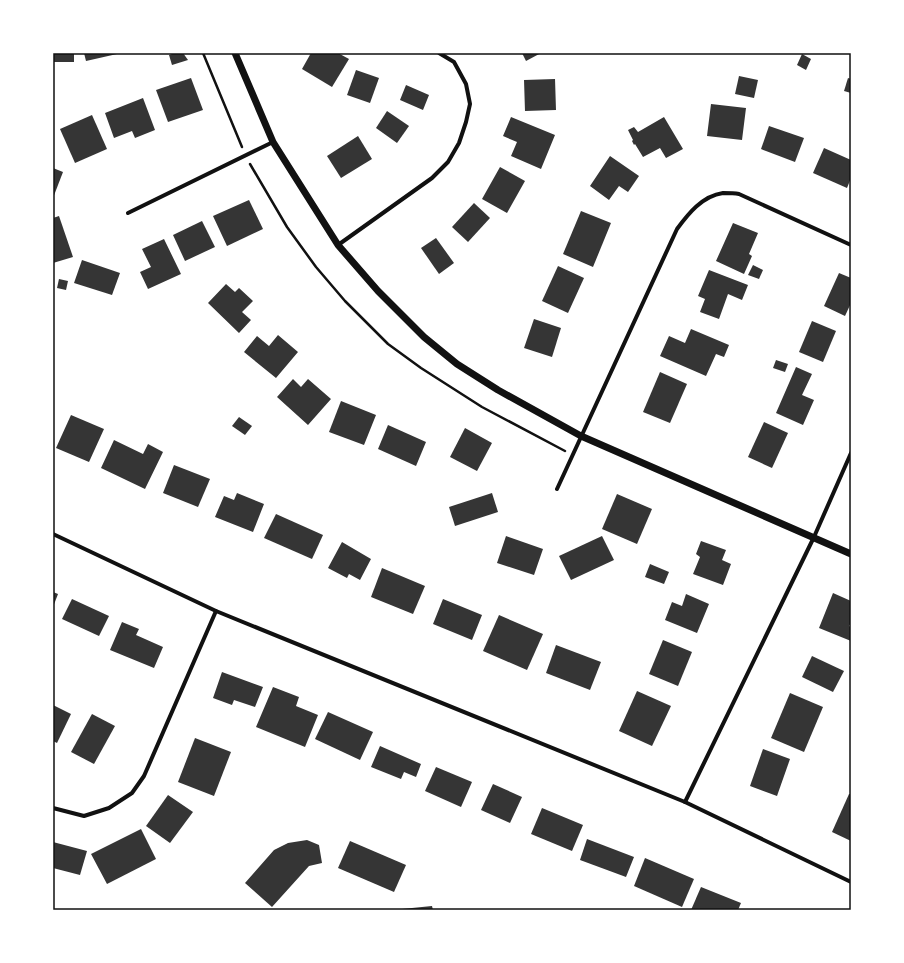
<svg xmlns="http://www.w3.org/2000/svg" width="904" height="963" font-family="Roboto,sans-serif">
<rect width="100%" height="100%" fill="#fff"/>
<g fill="#353535">
<rect x="53" y="53" width="21" height="9"/>
<path d="M84,53H117V54L86,61Z"/>
<path d="M175,53H183L188,60L172,65L169,55Z"/>
<path d="M311,53H338L349,59L332,87L302,69Z"/>
<path d="M522,53H541L526,61Z"/>
<path d="M802,54L811,59L806,70L797,65Z"/>
<path d="M356,70L379,78L370,103L347,95Z"/>
<path d="M739,76L758,80L754,98L735,94Z"/>
<path d="M191,78L203,110L168,122L156,90Z"/>
<path d="M848,78L851,79V93L844,91Z"/>
<path d="M555,79L556,110L525,111L524,80Z"/>
<path d="M406,85L429,95L423,110L400,100Z"/>
<path d="M143,98L155,130L135,138L132,131L114,138L105,113Z"/>
<path d="M711,104L746,108L742,140L707,136Z"/>
<path d="M387,111L409,126L397,143L376,128Z"/>
<path d="M92,115L107,149L75,163L60,129Z"/>
<path d="M511,117L555,135L541,169L511,156L517,142L503,136Z"/>
<path d="M664,117L683,149L666,158L660,148L643,157L635,144L634,145L632,141L633,140L628,130L634,127L638,132Z"/>
<path d="M769,126L804,138L795,162L761,149Z"/>
<path d="M358,136L372,159L341,178L327,156Z"/>
<path d="M824,148L851,160V178L847,188L813,173Z"/>
<path d="M610,156L639,176L628,192L619,186L609,200L590,186Z"/>
<path d="M500,167L525,181L507,213L482,199Z"/>
<path d="M53,168L63,172L53,198Z"/>
<path d="M249,200L263,229L227,246L213,216Z"/>
<path d="M474,203L490,218L468,242L452,227Z"/>
<path d="M581,211L611,223L593,267L563,254Z"/>
<path d="M59,216L73,257L53,263V218Z"/>
<path d="M202,221L215,247L185,261L173,235Z"/>
<path d="M733,223L758,233L749,254L752,256L744,274L716,261Z"/>
<path d="M436,238L454,263L439,274L421,248Z"/>
<path d="M164,239L181,274L148,289L140,272L151,267L142,249Z"/>
<path d="M82,260L120,273L112,295L74,283Z"/>
<path d="M753,265L763,270L759,279L748,275Z"/>
<path d="M558,266L584,278L568,313L542,301Z"/>
<path d="M709,270L748,285L742,300L728,294L719,319L700,312L705,299L698,296Z"/>
<path d="M839,273L851,278V303L845,316L824,306Z"/>
<path d="M59,279L68,281L66,290L57,288Z"/>
<path d="M226,284L235,292L239,288L253,301L242,312L251,320L239,333L208,303Z"/>
<path d="M534,319L561,328L552,357L524,348Z"/>
<path d="M812,321L836,331L823,362L799,352Z"/>
<path d="M691,329L729,345L724,357L716,354L706,376L660,356L669,336L685,343Z"/>
<path d="M278,335L298,352L276,378L244,352L257,336L269,346Z"/>
<path d="M776,360L788,364L785,372L773,368Z"/>
<path d="M796,367L812,374L802,395L814,400L803,425L776,413Z"/>
<path d="M660,372L687,384L670,423L643,412Z"/>
<path d="M293,379L301,387L308,379L331,399L308,425L277,397Z"/>
<path d="M341,401L376,415L364,445L329,432Z"/>
<path d="M71,415L104,429L89,462L56,448Z"/>
<path d="M239,417L252,426L245,435L232,426Z"/>
<path d="M764,422L788,433L772,468L748,457Z"/>
<path d="M388,425L426,442L416,466L378,449Z"/>
<path d="M465,428L492,443L477,471L450,457Z"/>
<path d="M114,440L143,454L148,444L163,452L145,489L101,468Z"/>
<path d="M174,465L210,479L198,507L163,493Z"/>
<path d="M237,493L264,504L253,532L215,517L224,496L234,500Z"/>
<path d="M492,493L498,512L455,526L449,507Z"/>
<path d="M617,494L652,509L637,544L602,529Z"/>
<path d="M276,514L323,535L312,559L264,538Z"/>
<path d="M506,536L543,549L534,575L497,563Z"/>
<path d="M602,536L614,560L571,580L559,556Z"/>
<path d="M701,541L726,550L722,560L731,564L723,585L693,574L700,557L696,554Z"/>
<path d="M342,542L371,559L360,580L349,574L347,578L328,568Z"/>
<path d="M650,564L669,572L664,584L645,577Z"/>
<path d="M382,568L425,586L413,614L371,597Z"/>
<path d="M53,592L58,594L53,607Z"/>
<path d="M833,593L851,601V623L849,626L851,627V641L819,628Z"/>
<path d="M686,594L709,604L697,633L665,620L672,602L682,606Z"/>
<path d="M72,599L109,616L99,636L62,619Z"/>
<path d="M443,599L482,615L472,640L433,624Z"/>
<path d="M499,615L543,634L527,670L483,651Z"/>
<path d="M122,622L139,629L136,635L163,647L154,668L110,650Z"/>
<path d="M663,640L692,652L678,686L649,674Z"/>
<path d="M556,645L601,662L590,690L546,673Z"/>
<path d="M812,656L844,671L833,692L802,677Z"/>
<path d="M222,672L263,687L255,707L234,700L232,705L213,698Z"/>
<path d="M273,687L299,697L296,706L318,715L305,747L256,727Z"/>
<path d="M637,691L671,706L652,746L619,731Z"/>
<path d="M790,693L823,707L804,752L771,738Z"/>
<path d="M53,705L71,714L57,743L53,741Z"/>
<path d="M328,712L373,732L360,760L315,739Z"/>
<path d="M92,714L115,726L94,764L71,752Z"/>
<path d="M195,738L231,752L214,796L178,782Z"/>
<path d="M380,746L421,764L416,777L404,772L401,779L371,767Z"/>
<path d="M763,749L790,759L777,796L750,786Z"/>
<path d="M436,767L472,782L461,807L425,791Z"/>
<path d="M493,784L522,797L510,823L481,810Z"/>
<path d="M849,794H851V841L832,832Z"/>
<path d="M168,795L193,812L170,843L146,826Z"/>
<path d="M542,808L583,825L572,851L531,834Z"/>
<path d="M141,829L156,859L107,884L91,854Z"/>
<path d="M587,839L634,857L626,877L580,860Z"/>
<path d="M307,840L319,845L322,863L309,866L272,907L245,883L274,850L288,843Z"/>
<path d="M350,841L406,865L394,892L338,868Z"/>
<path d="M53,842L87,851L80,875L53,868Z"/>
<path d="M645,858L694,879L682,907L634,886Z"/>
<path d="M701,887L741,903L738,910H691Z"/>
<path d="M432,906L433,910H402V909Z"/>
</g>
<g fill="none" stroke-linecap="round" stroke-linejoin="round">
<g stroke="#111" stroke-width="2.5">
<path d="M203,53L242,147"/>
<path d="M250,164L287,227L316,267L345,301L388,344L421,368L482,407L565,451"/>
</g>
<g stroke="#111" stroke-width="4">
<path d="M128,213L273,142"/>
<path d="M338,245L432,178L448,162L459,143L466,122L470,104L466,84L454,62L439,53"/>
<path d="M557,489L677,229C688,214 702,196 723,193C728,193 734,193 739,194L851,245"/>
<path d="M53,534L216,611L685,802L851,882"/>
<path d="M685,802L814,537L851,453"/>
<path d="M53,808L84,816L109,808L132,793L144,776L216,611"/>
</g>
<path stroke="#111" stroke-width="7" d="M235,53L273,142L338,245L378,291L424,337L457,364L498,390L581,436L851,554"/>
</g>
<rect width="904" height="963" fill="none" stroke="#ffffff" stroke-width="108"/>
<rect x="54" y="54" width="796" height="855" fill="none" stroke="#111" stroke-width="1.5"/>
</svg>
